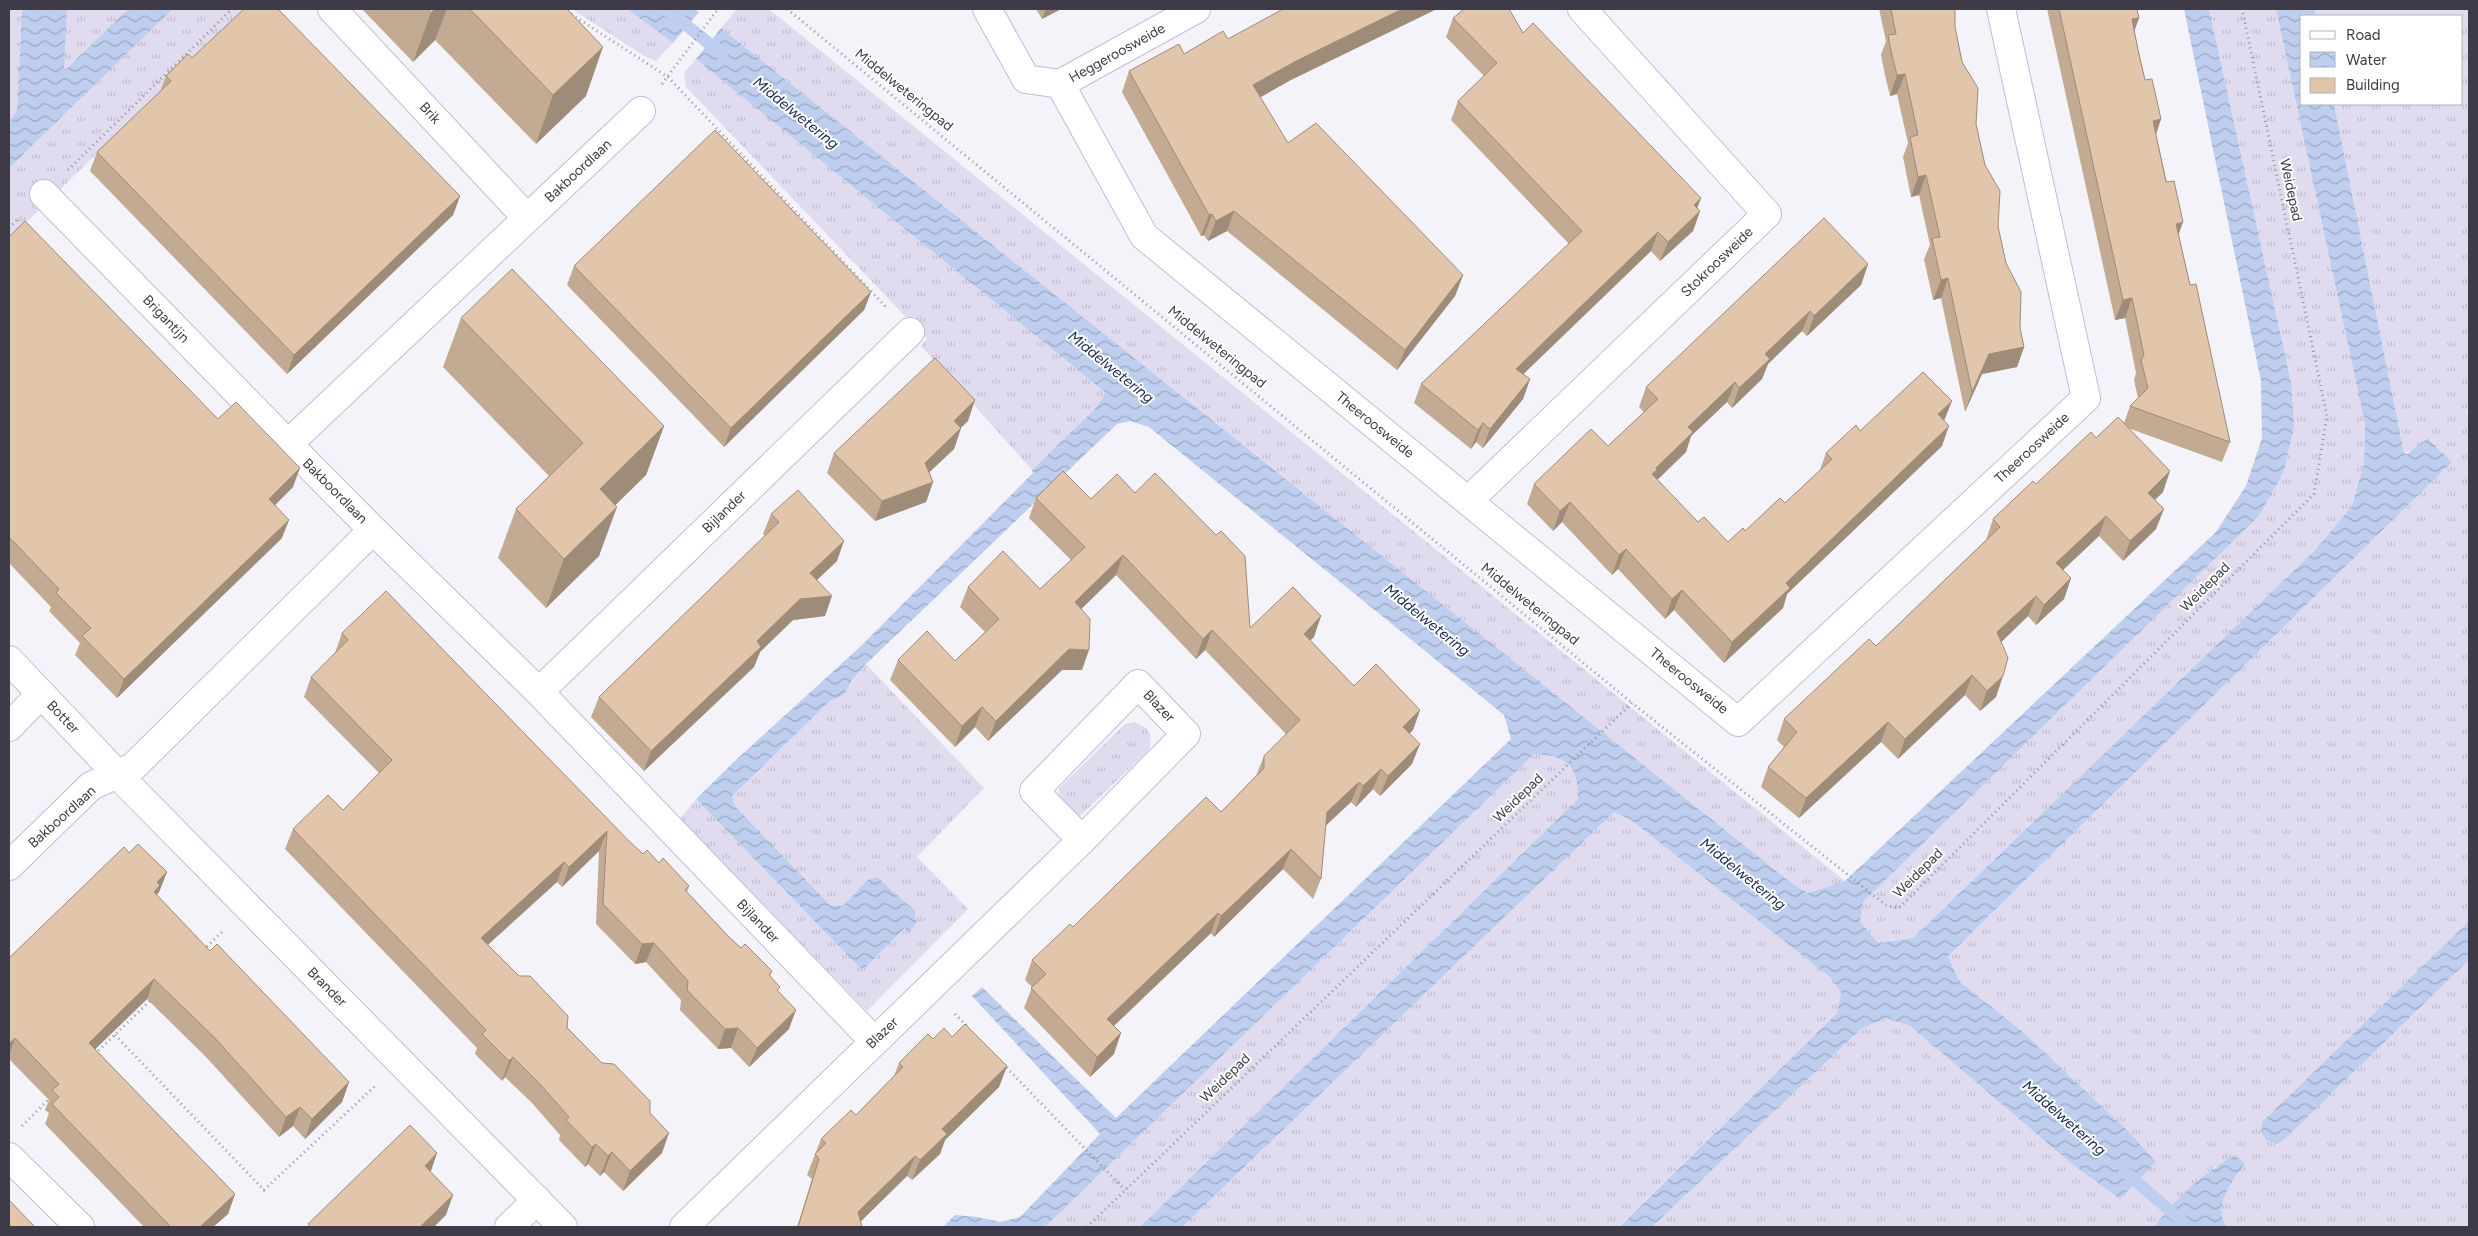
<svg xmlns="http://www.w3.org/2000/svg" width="2478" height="1236" font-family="Figtree,sans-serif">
<defs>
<pattern id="grass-tufts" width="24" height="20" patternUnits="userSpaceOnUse" patternTransform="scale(1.25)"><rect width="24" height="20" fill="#e1dbf0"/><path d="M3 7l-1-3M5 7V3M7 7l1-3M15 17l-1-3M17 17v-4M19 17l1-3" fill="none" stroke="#c2bdcf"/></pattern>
<pattern id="water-waves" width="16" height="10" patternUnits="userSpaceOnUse" patternTransform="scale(1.25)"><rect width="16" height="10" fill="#bdceee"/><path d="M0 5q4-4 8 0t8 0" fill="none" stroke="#9ba8c3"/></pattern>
</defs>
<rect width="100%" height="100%" fill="#f5f3fa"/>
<g fill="url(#grass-tufts)">
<path d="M9,9H22L17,110L9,123Z"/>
<path d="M67,9H128L67,68H63Z"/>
<path d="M173,9H246L9,239V168Z"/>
<path d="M572,9H627L673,43L656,61L644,56Z"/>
<path d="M737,9H769L1845,881L1808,893L1794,885L721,28Z"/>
<path d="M2209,9H2276L2365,424L2364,463L2352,506L2315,550L1913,938L1878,943L1860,921L1863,902L2259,516L2291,382Z"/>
<path d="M2315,9H2469V399L2467,412L2469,415V921L2262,1122L2261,1132L2266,1140L2276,1143L2285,1139L2469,960V1227H2227C2212,1206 2232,1183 2245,1164L2216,1166L2169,1207L2154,1227H1652L1861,1029L1886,1018L1910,1026L2072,1164L2119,1198L2156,1162L2128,1131L2023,1032L1959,981L1948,956L2452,462L2429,438L2413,450L2404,453L2334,104H2462V16H2316Z"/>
<path d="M696,59L1106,393L1094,410L1040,464L1032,470L921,346L927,339L686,87L684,73Z"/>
<path d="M866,664L984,788L917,857L968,909L867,1011L679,820L696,799L861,969L866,967L915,919V911L877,877L867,880L843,906H831L734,805L732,796L830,701L849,686Z"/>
<path d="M1135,722C1150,729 1153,734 1149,750L1080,816L1069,815L1058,800L1059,788L1125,724Z"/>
<path d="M1534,754C1567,756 1578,765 1578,799L1140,1227H1045Z"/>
<path d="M1614,812L1631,820L1831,978L1841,993L1837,1013L1618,1227H1182Z"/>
</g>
<g fill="url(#water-waves)">
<path d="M22,9H67L64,68H67L128,9H173L9,168V123L17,110Z"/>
<path d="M627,9H694L699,12L673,43Z"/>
<path d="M2184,9H2209L2291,382L2294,426L2284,471L2259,516L1863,902L1860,921L1878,943L1913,938L2315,550L2352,506L2364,463L2365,424L2276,9H2315L2316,16H2302V104H2334L2404,453L2407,454L2428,438L2452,462L1948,956L1959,981L2023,1032L2128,1131L2156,1162L2120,1199L2072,1164L1910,1026L1886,1018L1861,1029L1652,1227H1619L1837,1013L1841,993L1831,978L1631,820L1614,812L1182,1227H1140L1578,799C1578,765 1567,756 1534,754L1045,1227H943L955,1215L977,1217L1000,1222L1020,1217L1100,1134L972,996L982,987L1116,1118L1511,739L1504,715L1149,427L1130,421L1117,424L866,664L851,682L844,695L830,701L732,796L734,805L831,906H843L867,880L877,877L915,911V919L917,922L909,932L905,928L866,967L861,969L696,799L737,759L861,646L1033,473L1032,470L1094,410L1106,393L696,59L721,28L1794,885L1808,893L1845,881L2216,532L2246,486L2262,438L2261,381Z"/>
<path d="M2469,921V960L2285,1139L2276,1144L2266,1140L2261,1132L2262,1122Z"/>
<path d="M2235,1155L2245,1164C2232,1182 2212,1206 2227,1227H2154C2175,1198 2204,1173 2235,1155Z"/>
</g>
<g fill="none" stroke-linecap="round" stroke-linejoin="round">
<g stroke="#bdceee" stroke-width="12">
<path d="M666,9L722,54"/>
<path d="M2124,1171L2189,1227"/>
</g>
<g stroke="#c4badc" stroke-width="30">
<g id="minor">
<path d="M332,9L527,218"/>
<path d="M987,9L1026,79L1060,84L1196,9"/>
<path d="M1060,84L1144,236L1738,722L2086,398L2001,9"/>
<path d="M44,194L288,444"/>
<path d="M1468,501L1767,214L1582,9"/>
<path d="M373,530L539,692L874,1041"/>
<path d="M9,660L118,775L563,1227"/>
<path d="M539,692L910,332"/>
<path d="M9,727L41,694"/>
<path d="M9,866L91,786L133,767L373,530L288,444L641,111"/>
<path d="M9,1157L80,1227"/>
<path d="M509,1227L537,1200"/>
<path d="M684,1227L1082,840L1186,734L1138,684L1034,791L1082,840"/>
</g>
</g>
<g stroke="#97949e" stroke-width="3" stroke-dasharray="1 4" stroke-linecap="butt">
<path d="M563,9L668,77L886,307"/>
<path d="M787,9L1632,703"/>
<path d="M662,84L718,9"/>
<path d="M68,170L232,9"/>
<path d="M9,228L19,218"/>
<path d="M203,950L222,932"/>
<path d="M955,1014L968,1027"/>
<path d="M115,1035L264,1190L375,1086"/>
<path d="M95,1054L152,999"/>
<path d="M1003,1064L1125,1190"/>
<path d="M22,1126L51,1097"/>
<path d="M1087,1227L1632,703L1887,906L1899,908L2314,494L2327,416L2242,9"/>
</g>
<use href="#minor" stroke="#fff" stroke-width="28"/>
</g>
<g fill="#c2aa93">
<path d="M362,9H567L586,96L536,144L435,40L413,62Z"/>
<path d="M1036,9H1061L1042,19Z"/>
<path d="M1879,9H1955V27L2024,347L2017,367L1982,374L1965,412L1941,298L1933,300L1924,259L1930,245L1919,195L1911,197L1903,157L1908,143L1897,94L1890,96L1885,75L1881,55L1886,41Z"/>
<path d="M2047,9H2137L2139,18L2134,30L2145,80L2161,119L2156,134L2190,285L2230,442L2222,462L2128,428L2163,492L2155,500L2156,529L2123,561L2099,536L2063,570L2071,578L2064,599L2036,625L2028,616L2001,642L1996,697L1980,711L1965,695L1898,759L1881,742L1799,818L1761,787L1768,767L1784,747L1777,740L1784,719L1876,646L1986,540L1993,519L2036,484L2096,438L2124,423L2130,406L2138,398L2134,380L2136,373L2125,318L2115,320Z"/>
<path d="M1453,18L1523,33L1700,211L1693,231L1660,261L1651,251L1523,374L1530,379L1523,399L1483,448L1476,442L1471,449L1414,403L1421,384L1569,244L1451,120L1458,101L1484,76L1446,37Z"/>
<path d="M1228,39L1289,81L1260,97L1288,143L1463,275L1455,296L1397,370L1227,231L1208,241L1204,235L1201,236L1122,92L1129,71Z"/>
<path d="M192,58L460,196L453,215L287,374L90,171L97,152L160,92L166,76Z"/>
<path d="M9,237L218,419L293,487L275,505L282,538L117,698L75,655L80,643L49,611L51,607L9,563Z"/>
<path d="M1868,264L1861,285L1807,336L1802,331L1768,364L1762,379L1732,408L1727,402L1691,436L1686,452L1657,480L1698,522L1728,542L1745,531L1785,503L1820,470L1826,453L1860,431L1944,421L1942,446L1787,594L1783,608L1724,663L1674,610L1665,619L1618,569L1612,575L1562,522L1553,531L1527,504L1534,484L1608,446L1644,412L1639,407L1646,387Z"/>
<path d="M574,266L871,292L864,310L724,447L567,285Z"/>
<path d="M461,318L664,426L646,475L615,505L599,556L546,608L498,558L516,509L549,476L443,367Z"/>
<path d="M968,421L960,428H961L954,449L929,472L933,482L926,502L875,521L827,473L834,453Z"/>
<path d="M1036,498L1091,499L1250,628L1314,637L1310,640L1354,686L1420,710L1413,730L1409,734L1412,764L1380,796L1373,789L1356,807L1351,802L1325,826L1321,879L1313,899L1283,869L1214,937L1211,933L1114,1026V1054L1090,1077L1024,1008L1032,987L1025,980L1032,960L1073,927L1221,812L1256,776L1264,756L1286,734L1205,650L1196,659L1116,575L1081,609L1082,670H1062L988,741L975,727L955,747L890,680L898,660L955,661L985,632L960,607L968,587L1040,589L1071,560L1029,518Z"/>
<path d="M771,514L837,561L817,580L825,616L793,620L760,652L754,667L644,771L591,717L599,697L765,536L763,534Z"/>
<path d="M342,633L629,841L643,854L659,863L689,886L687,892L729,937L741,948L772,971L770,976L778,992L789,1029L749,1067L731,1048L718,1049L680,1010L681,1000L646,962L635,964L596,924L599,851L562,887L557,882L488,945L650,1113L662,1153L623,1191L604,1172L600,1176L588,1164L585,1167L559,1140L560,1135L532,1103L505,1077L502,1081L475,1054L477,1048L285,849L293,829L343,810L379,773L304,697L311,677L335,653Z"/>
<path d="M167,872L159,892L157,895L210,951L349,1082L342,1102L305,1139L293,1126L279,1137L206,1057L147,999L95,1049L235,1194L228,1214L213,1227H144L45,1124L49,1113L45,1110L49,1100L9,1059V958Z"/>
<path d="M952,1037L1007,1066L999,1087L945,1140L940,1154L912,1180L907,1176L860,1222L862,1227H797L812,1179L807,1175L821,1139L856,1115L894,1076L899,1063L933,1039Z"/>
</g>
<g fill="#9e8b78">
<path d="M435,9H447L435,40L413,62L431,13Z"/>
<path d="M1046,9H1061L1042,19Z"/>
<path d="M1402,9H1437L1289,81L1245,106L1253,85L1296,61Z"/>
<path d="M2139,18L2132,38V19Z"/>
<path d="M603,47L586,96L536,144L553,95Z"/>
<path d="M1905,74L1897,94L1890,96L1897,75Z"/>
<path d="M2161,119L2154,140L2153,121Z"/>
<path d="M1926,175L1919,195L1911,197L1918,177Z"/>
<path d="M460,196L453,215L287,374L294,355Z"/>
<path d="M1701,198L1694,217L1700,211L1693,231L1660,261L1668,242L1694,205Z"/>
<path d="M1234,211L1227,231L1208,241L1216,221Z"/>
<path d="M1212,214L1204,235L1201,236L1209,215Z"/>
<path d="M2183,222L2176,242V224Z"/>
<path d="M1658,232L1651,251L1509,388L1516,369Z"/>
<path d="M1868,264L1861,285L1807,336L1814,316Z"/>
<path d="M1463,275L1455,296L1397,370L1405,350Z"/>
<path d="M1948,278L1941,298L1933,300L1941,280Z"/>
<path d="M871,292L864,310L724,447L731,428Z"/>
<path d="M2132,298L2125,318L2115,320L2123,300Z"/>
<path d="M1810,311L1802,331L1768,364L1762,379L1732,408L1739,388L1765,354Z"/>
<path d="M2024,347L2017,367L1982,374L1965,412L1972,392L1989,354Z"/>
<path d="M1530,379L1523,399L1483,448L1490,429Z"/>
<path d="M1735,382L1727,402L1691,436L1686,452L1651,486L1652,474L1656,468L1688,427Z"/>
<path d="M975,400L968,421L947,441L954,421Z"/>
<path d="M1952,401L1944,421L1938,414Z"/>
<path d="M1483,423L1476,442L1471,449L1478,430Z"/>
<path d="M664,426L646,475L582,538L600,489Z"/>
<path d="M1949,426L1942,446L1787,594L1783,608L1724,663L1732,642L1786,583Z"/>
<path d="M961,428L954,449L918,483L925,463Z"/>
<path d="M300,468L293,487L262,518L269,499Z"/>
<path d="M2170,471L2163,492L2141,513L2148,493Z"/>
<path d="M933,482L926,502L875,521L882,501Z"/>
<path d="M1570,502L1562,522L1553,531L1560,511Z"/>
<path d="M617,507L599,556L546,608L564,559Z"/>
<path d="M2164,509L2156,529L2123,561L2130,541Z"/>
<path d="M2106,516L2099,536L2049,583L2056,563Z"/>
<path d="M289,520L282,538L117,698L124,679Z"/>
<path d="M844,541L837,561L803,593L810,573Z"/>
<path d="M1626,549L1618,569L1612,575L1619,555Z"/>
<path d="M1123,555L1116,575L1068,622L1075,602Z"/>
<path d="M2071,578L2064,599L2036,625L2044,605Z"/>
<path d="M1682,590L1674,610L1665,619L1672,599Z"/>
<path d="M832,596L825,616L793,620L760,652L754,667L644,771L651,751L757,641L800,599Z"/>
<path d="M2036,596L2028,616L1990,653L1997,632Z"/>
<path d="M1321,616L1314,637L1296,654L1304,634Z"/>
<path d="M1212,630L1205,650L1196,659L1203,639Z"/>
<path d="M1069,649L1089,650L1082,670H1062L988,741L996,721Z"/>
<path d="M1972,675L1965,695L1898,759L1905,739Z"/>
<path d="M2003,676L1996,697L1980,711L1987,691Z"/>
<path d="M982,707L975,727L955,747L962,726Z"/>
<path d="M1420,710L1413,730L1395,748L1403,727Z"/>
<path d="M1888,722L1881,742L1799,818L1806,798Z"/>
<path d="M1420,744L1412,764L1380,796L1388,776Z"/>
<path d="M1381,769L1373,789L1356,807L1363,786Z"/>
<path d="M1359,782L1351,802L1319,832L1327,812Z"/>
<path d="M607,831L599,851L562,887L569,867Z"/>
<path d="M1291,849L1283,869L1214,937L1221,916Z"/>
<path d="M564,862L557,882L474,957L481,938Z"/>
<path d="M167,872L159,892L157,894L153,905L146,911L157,882Z"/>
<path d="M1218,913L1211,933L1100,1039L1107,1019Z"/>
<path d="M654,943L646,962L635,964L642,944Z"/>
<path d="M154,979L147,999L82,1062L89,1043Z"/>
<path d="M796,1010L789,1029L749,1067L757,1048Z"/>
<path d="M738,1028L731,1048L718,1049L725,1029Z"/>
<path d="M1121,1033L1114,1054L1090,1077L1097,1057Z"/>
<path d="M15,1038L9,1055V1044Z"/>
<path d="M513,1057L505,1077L502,1081L509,1061Z"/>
<path d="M1007,1066L999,1087L945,1140L940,1154L912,1180L920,1160L942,1129Z"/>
<path d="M349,1082L342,1102L305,1139L312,1119Z"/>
<path d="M300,1107L293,1126L279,1137L286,1117Z"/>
<path d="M669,1133L662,1153L623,1191L630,1171Z"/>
<path d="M596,1144L588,1164L585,1167L592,1147Z"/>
<path d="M612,1152L604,1172L600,1176L608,1156Z"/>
<path d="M437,1153L430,1174L425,1166Z"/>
<path d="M915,1156L907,1176L855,1227L858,1212Z"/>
<path d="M235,1194L228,1214L213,1227H200Z"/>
<path d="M453,1195L446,1215L434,1227H420Z"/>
</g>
<g fill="#e2c6ab" stroke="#9e8b78">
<path d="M244,9H278L460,196L294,355L97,152L171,81L166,76L188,54L192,58Z"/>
<path d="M427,9H435L431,13Z"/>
<path d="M470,9H567L603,47L553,95Z"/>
<path d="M1283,9H1402L1296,61L1253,85L1288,143L1316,123L1463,275L1405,350L1234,211L1216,221L1212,214L1209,215L1129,71L1179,44L1184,54L1223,31L1228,39Z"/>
<path d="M1464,9H1509L1523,33L1533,23L1701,198L1694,205L1700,211L1668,242L1658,232L1516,369L1530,379L1490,429L1483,423L1478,430L1421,384L1582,231L1458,101L1497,63L1453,18Z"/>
<path d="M1891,9H1955V27L1962,62L1978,88L1976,124L1985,165L2000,191L1998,226L2006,263L2021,292L2020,328L2024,347L1989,354L1972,392L1948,278L1941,280L1932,238L1940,237L1926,175L1918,177L1910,137L1918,135L1905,74L1897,75L1892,55L1888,35L1896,34Z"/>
<path d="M2059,9H2137L2139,18L2132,19L2138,50L2145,80L2152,79L2161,119L2153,121L2166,182L2174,181L2183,222L2176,224L2190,285L2196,284L2230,442L2130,406L2148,388L2141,360L2144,355L2132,298L2123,300Z"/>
<path d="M715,130L871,292L731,428L574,266Z"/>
<path d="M1824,218L1868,264L1814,316L1810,311L1765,354L1770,359L1739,388L1735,382L1688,427L1693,432L1656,468L1657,470L1652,474L1698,522L1704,517L1728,542L1743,528L1745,531L1780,498L1785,503L1832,459L1826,453L1856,425L1860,431L1923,372L1952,401L1938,414L1949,426L1786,583L1790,588L1732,642L1682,590L1672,599L1626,549L1619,555L1570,502L1560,511L1534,484L1591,429L1608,446L1658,399L1646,387Z"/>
<path d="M25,221L218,419L236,402L300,468L269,499L289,520L124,679L82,636L91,628L56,593L59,589L9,537V237Z"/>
<path d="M512,269L664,426L600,489L617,507L564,559L516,509L583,443L461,318Z"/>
<path d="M935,358L975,400L954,421L961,428L925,463L933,482L882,501L834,453Z"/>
<path d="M2118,417L2170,471L2148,493L2164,509L2130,541L2106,516L2056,563L2071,578L2044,605L2036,596L1997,632L2008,658L2003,676L1987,691L1972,675L1905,739L1888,722L1806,798L1768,767L1797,732L1784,719L1869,639L1876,646L2000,527L1993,519L2033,481L2036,484L2091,432L2096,438Z"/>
<path d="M1063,471L1091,499L1117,474L1135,493L1155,473L1216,535L1221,531L1245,556L1250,628L1293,587L1321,616L1304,634L1354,686L1376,664L1420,710L1403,727L1420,744L1388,776L1381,769L1363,786L1359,782L1327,812L1321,879L1291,849L1221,916L1218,913L1107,1019L1121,1033L1097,1057L1031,988L1046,974L1032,960L1070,924L1073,927L1206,797L1221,812L1264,768V756L1300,720L1212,630L1203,639L1123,555L1075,602L1090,619L1089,650L1069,649L996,721L982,707L962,726L898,660L927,631L955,661L999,619L968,587L1003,551L1040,589L1085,547L1036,498Z"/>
<path d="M798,490L844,541L810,573L832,596L800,599L757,641L761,647L651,751L599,697L779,522L771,514Z"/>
<path d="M386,591L629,841L643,854L647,850L659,863L663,858L689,886L685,890L729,937L741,948L745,944L772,971L769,975L780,987L777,990L796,1010L757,1048L738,1028L725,1029L687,990L688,981L654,943L642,944L603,904L607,831L569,867L564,862L481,938L519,976H530L568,1016L567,1028L602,1063L614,1064L650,1101V1113L669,1133L630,1171L612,1152L608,1156L596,1144L592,1147L566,1120L569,1117L539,1083L513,1057L509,1061L482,1034L486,1030L293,829L328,795L343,810L392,760L311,677L348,640L342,633Z"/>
<path d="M138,844L167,872L157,882L160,885L154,892L210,951L217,944L349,1082L312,1119L300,1107L286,1117L214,1037L154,979L123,1009L89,1043L235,1194L200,1227H171L52,1104L59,1097L52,1090L59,1084L15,1038L9,1044V958L124,847L129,853Z"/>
<path d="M965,1024L1007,1066L942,1129L947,1134L920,1160L915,1156L858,1212L862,1227H798L819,1159L815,1154L826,1143L821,1139L851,1110L856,1115L903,1067L899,1063L928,1034L933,1039L944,1028L952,1037Z"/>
<path d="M410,1125L437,1153L425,1166L453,1195L420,1227H310L308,1224Z"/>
<path d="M9,1200L35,1227H9Z"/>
</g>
<g text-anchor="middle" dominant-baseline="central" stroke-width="4" stroke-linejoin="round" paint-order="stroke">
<g font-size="14" fill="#3e3a47" stroke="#fff">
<text transform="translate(1117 53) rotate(-29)">Heggeroosweide</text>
<text transform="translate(904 90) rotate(39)">Middelweteringpad</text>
<text transform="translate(430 113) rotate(47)">Brik</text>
<text transform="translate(578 171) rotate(-43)">Bakboordlaan</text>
<text transform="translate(2291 190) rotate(78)">Weidepad</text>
<text transform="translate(1717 262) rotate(-44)">Stokroosweide</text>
<text transform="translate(166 319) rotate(46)">Brigantijn</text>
<text transform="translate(1217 347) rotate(39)">Middelweteringpad</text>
<text transform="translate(1375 425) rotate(39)">Theeroosweide</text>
<text transform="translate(2032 448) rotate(-43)">Theeroosweide</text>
<text transform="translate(335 491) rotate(45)">Bakboordlaan</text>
<text transform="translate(724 512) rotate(-44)">Bijlander</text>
<text transform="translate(2205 587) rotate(-45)">Weidepad</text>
<text transform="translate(1530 604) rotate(39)">Middelweteringpad</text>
<text transform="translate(1689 681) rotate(39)">Theeroosweide</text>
<text transform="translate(1159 706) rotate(46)">Blazer</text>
<text transform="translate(63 717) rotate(46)">Botter</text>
<text transform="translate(1518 798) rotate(-44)">Weidepad</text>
<text transform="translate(62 817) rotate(-42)">Bakboordlaan</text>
<text transform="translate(1918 873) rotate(-45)">Weidepad</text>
<text transform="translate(758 921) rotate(46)">Bijlander</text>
<text transform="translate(327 987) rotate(45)">Brander</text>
<text transform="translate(882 1033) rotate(-44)">Blazer</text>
<text transform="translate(1225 1078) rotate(-44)">Weidepad</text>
</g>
<g font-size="15" font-style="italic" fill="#152850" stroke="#fff">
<text transform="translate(796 113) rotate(39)">Middelwetering</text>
<text transform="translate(1111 367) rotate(39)">Middelwetering</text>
<text transform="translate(1427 620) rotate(39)">Middelwetering</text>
<text transform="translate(1743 874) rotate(39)">Middelwetering</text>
<text transform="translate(2064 1118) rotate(41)">Middelwetering</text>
</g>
</g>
<rect width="2478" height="1236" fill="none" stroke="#3e3a47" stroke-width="20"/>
<rect x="2300" y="15" width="162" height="90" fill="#ffffff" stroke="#b2b0b5"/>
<rect x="2310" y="31" width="25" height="8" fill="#ffffff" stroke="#b2b0b5"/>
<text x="2346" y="40" font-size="15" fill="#3e3a47">Road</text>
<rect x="2310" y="52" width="25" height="15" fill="url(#water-waves)" stroke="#b2b0b5"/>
<text x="2346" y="65" font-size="15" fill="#3e3a47">Water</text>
<rect x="2310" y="78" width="25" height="15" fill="#e2c6ab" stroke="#b2b0b5"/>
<text x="2346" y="90" font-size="15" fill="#3e3a47">Building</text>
</svg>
